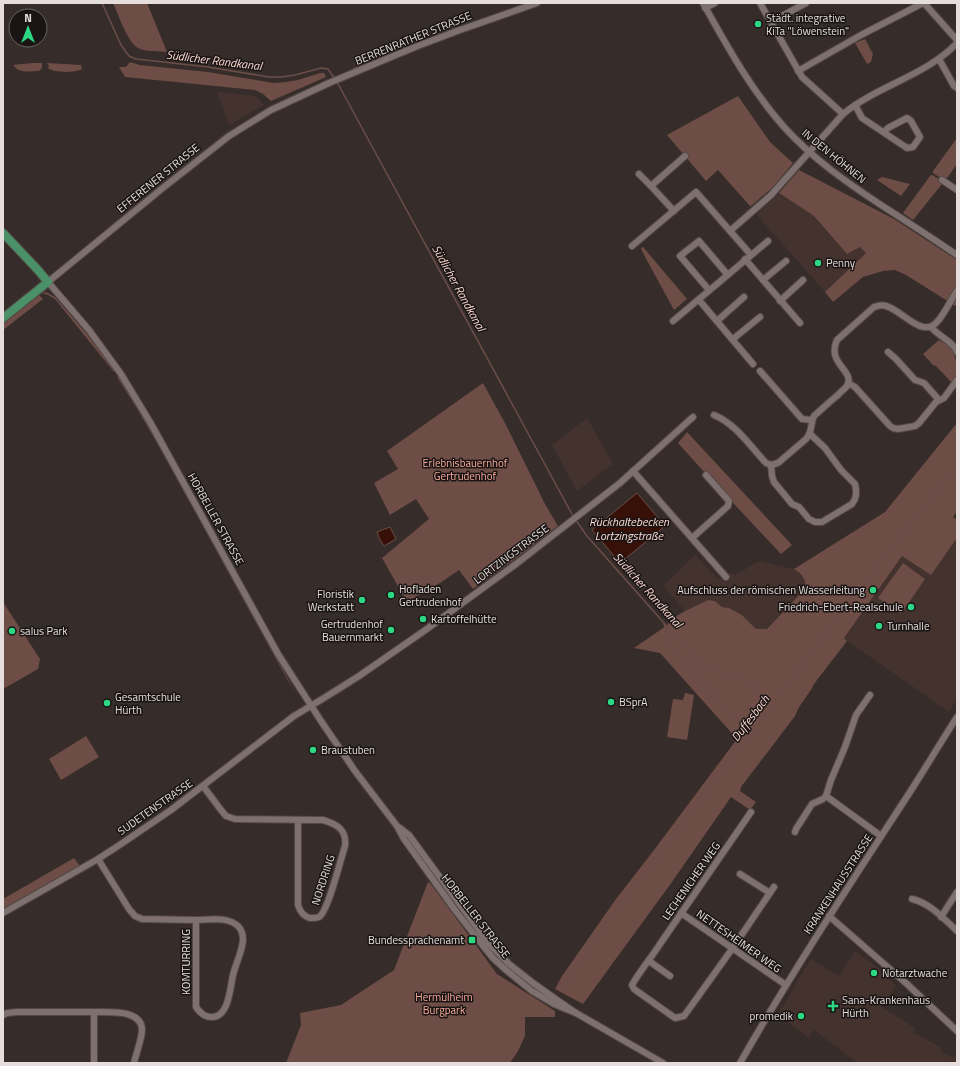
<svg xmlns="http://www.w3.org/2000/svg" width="960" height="1066" font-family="'Titillium Web',sans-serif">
<rect width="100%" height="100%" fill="#362c29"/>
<g fill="#43322e">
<path d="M217,92L256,96L264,105L229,125Z"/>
<path d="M779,193L814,216L847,254L860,247L866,253L825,292L757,215L758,213Z"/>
<path d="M587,418L613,464L577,491L552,445Z"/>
<path d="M957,538V699L949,712L843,638L902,556H945Z"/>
<path d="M695,555L718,579L723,578L730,573L735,575L759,561L794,569L799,572L804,577L806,585L804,590L767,629H756L742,615L729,608L722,607L715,601L708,600L685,611L663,586Z"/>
<path d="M855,951L881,970L896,986L882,1007L915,1028L913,1032L940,1047L941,1051L952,1057L957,1056V1063H857L814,1030L809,1038L777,1014L784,1005L797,981L811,959L839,976Z"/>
</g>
<g fill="#6e4d46">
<path d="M113,3H147L167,52C158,51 146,52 138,48C128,43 118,14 113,3Z"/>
<path d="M455,27L456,28L354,70L353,68Z"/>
<path d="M865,39L873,54L871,62L867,64L855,43Z"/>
<path d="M130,62L140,65L208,72L274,83L286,82L298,80L320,73H324L326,77L271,101L263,94L255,90L125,77L119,67H126Z"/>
<path d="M33,63H42V68L39,71C28,71 20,74 13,65Z"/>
<path d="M47,63L81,65L82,69C75,73 54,73 48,68L49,66Z"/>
<path d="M738,96L770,142L793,163L772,188L751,206H750L718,170L706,181L667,135Z"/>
<path d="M957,138V164L945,181L933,173V171Z"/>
<path d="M799,170L894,219L957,260V307L906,275L895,270L883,271L863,277L833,302L825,292L866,253L860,247L847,254L814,216L779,193Z"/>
<path d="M932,175L942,181V184L913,220L903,213L930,176Z"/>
<path d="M882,177L910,184L901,196L877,180Z"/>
<path d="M643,247L687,299L674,310L644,255L641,248Z"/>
<path d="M46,292L55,297L86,333L114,370V372L55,299L48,295L42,293Z"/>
<path d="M39,295L43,299L3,330V323Z"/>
<path d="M939,340L952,348L954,351L957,366V375L951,382L936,366L933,365L923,354Z"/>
<path d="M119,376L138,407L295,692L287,679L157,443L136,407L117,377Z"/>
<path d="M483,383L505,423L545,504L558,526L511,562L473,589L459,570L440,583L407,602L382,558L429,519L416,499L390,515L374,483L398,469L387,451Z"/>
<path d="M957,423V511L953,517L957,520V538L931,575L902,556L844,638L847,641L814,684C809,695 799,704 795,716L741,787L740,791L756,802L750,810L731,797L672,882L583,1004L555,989L562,976L616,899L654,850L737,739L660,653L634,648L666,626L675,617L685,611L708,600L715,601L722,607L729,608L742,615L756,629H767L804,590C808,580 802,574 794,569L885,512Z"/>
<path d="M687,432L792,545L781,554L705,473L678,443Z"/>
<path d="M903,563L925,579L901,614L878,598Z"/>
<path d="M3,602L40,659L38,669L3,689Z"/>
<path d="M685,693L694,695L687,740L667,737L673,699L683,700Z"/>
<path d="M86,736L99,757L61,780L49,759Z"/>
<path d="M74,858L80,866L3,910V899Z"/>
<path d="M428,882L431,884L497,974L555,1011V1017H525V1036L518,1051L510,1063H286L301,1025L300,1013L341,1005L394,970Z"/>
</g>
<g fill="#371008" stroke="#6b4e48">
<path d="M637,493L665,526L620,563L592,530Z"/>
<path d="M390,527L396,539L384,546L380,540L377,532Z"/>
</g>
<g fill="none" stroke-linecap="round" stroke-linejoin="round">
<g stroke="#6b4e48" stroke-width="1.5">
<path d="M102,3L121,45L129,56L136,59L208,67L269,77H281L295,75L321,68L328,69L335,79"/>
<path d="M337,82L573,516"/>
<path d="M575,519L587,536L664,623L705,668L744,680L754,686L760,691"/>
<path d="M664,624L673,650L742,727L745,733L746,739"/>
<path d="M565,986L603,929L628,894L727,767L746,739L859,589L957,466"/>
</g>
<g stroke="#524947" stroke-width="8">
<g id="minor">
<path d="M537,3L460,30L415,47L329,83L271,110L229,136L164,187L48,282L89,330L121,374L150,422L278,654L321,721L355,771L397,826L404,839L455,910L484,947L493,958L506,970L532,991L554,1004L576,1013"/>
<path d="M703,3C727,46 751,90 784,127C812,158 846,182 881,205C906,221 932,238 957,255"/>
<path d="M760,3L802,77L843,114"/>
<path d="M705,8L715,3"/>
<path d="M771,22L806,3"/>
<path d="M939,59L954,86L957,88"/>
<path d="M798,71L861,35L923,3"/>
<path d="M855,105L862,118L907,148L913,147L920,137L911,121L907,118L888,128L884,132"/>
<path d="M639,174L651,186"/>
<path d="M942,180L957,190"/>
<path d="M674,211L651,186L685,156"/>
<path d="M730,231L771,195L843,114C877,86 927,75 957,43V40L924,3"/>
<path d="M632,246L696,192L751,255"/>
<path d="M745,259L800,323"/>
<path d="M763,280L786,261"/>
<path d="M709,290L680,256L699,241L727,274"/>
<path d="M699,300L753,364"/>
<path d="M780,301L803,280"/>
<path d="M673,321L768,241"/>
<path d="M717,321L744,297"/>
<path d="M931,327C938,336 954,342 957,352"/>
<path d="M733,339L760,317"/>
<path d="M888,352L896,359L915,380L924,383L939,400"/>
<path d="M760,371L802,419L812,420"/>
<path d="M848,383L855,387L890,426L893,428L898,429L915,426L919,423L936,402L944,398L957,380"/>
<path d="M714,415C736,424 750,446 766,463L771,465L778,463L806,439C813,431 810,424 814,416C822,409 829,402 838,395C840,392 845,389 847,386C856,371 826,364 837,340L874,307C878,306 882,304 886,306C902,310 922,339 937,322C945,313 950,301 957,291"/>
<path d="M771,465L772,476L774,482L792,504L799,507L809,519L815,522H822L852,504L855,499L856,494V489L855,484L841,470L825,448L810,434"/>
<path d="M633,471L726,577"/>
<path d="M692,538L728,506L729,501L706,475"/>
<path d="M203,786L221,810L226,816L235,819L323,820C337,824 347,830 345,846C341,858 328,912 319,917C317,918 312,918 310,918C303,916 300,912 298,905V820"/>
<path d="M826,796L881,836"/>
<path d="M751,812C721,856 690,900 660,944C651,958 640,971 632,985L634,989L675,1018L684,1016L732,949L774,887"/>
<path d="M400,828L409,835L488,943L509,964L533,983L557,1000L576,1013L663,1063"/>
<path d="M795,832L796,829L812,804L823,799L826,796L831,780L845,747L856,715L870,695"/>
<path d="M98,859L129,909L135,916L142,919L196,920"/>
<path d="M740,874L770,893"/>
<path d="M912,899C930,903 944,919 957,931"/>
<path d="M3,913L98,859L124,842L171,810L294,716L324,698L359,676L424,631L516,564L620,483L693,417"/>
<path d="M681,913L786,985"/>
<path d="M829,916L907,984L957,1031"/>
<path d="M941,917L957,892"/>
<path d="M196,920C209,920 227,916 238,926C241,929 243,935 243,940C242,952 236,963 233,975C230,988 229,1018 211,1017C204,1017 200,1013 196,1007Z"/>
<path d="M649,961L670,976"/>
<path d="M3,1015L7,1013L17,1012H94"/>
<path d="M94,1063V1012C108,1012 142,1009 142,1030C142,1038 136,1054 134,1063"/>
<path d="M740,1063C793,970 852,881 910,792C926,767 941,742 957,717"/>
</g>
</g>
<g stroke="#524947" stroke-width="10">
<path id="major" d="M3,233L37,269L48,282L3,318"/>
</g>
<use href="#minor" stroke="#7d706e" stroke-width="6"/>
<use href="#major" stroke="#4a9069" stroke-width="8"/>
</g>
<g fill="#2dd884" stroke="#1a1514" stroke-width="1.5">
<circle cx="758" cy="24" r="4"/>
<circle cx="818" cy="263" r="4"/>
<circle cx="873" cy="590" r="4"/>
<circle cx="391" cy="595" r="4"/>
<circle cx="362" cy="600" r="4"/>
<circle cx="911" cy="607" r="4"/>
<circle cx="423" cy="619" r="4"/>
<circle cx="879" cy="626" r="4"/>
<circle cx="391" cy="630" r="4"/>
<circle cx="12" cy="631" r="4"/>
<circle cx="611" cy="702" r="4"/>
<circle cx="107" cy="703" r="4"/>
<circle cx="313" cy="750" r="4"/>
<rect x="468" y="936" width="8" height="8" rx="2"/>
<circle cx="874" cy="973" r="4"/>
<path d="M831 1000h4v4h4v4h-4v4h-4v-4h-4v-4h4z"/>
<circle cx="801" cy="1016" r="4"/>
</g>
<g text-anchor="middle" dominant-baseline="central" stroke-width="3" stroke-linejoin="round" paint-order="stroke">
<g font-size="11" fill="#e5dedc" stroke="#1a1514" text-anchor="start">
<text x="766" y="18">Städt. integrative<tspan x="766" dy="13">KiTa "Löwenstein"</tspan></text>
<text x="826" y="263">Penny</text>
<text x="399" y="589">Hofladen<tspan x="399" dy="13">Gertrudenhof</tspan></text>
<text x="865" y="590" text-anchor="end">Aufschluss der römischen Wasserleitung</text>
<text x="354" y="594" text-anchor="end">Floristik<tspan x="354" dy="13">Werkstatt</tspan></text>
<text x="903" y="607" text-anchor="end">Friedrich-Ebert-Realschule</text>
<text x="431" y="619">Kartoffelhütte</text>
<text x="383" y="624" text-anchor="end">Gertrudenhof<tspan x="383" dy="13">Bauernmarkt</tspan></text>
<text x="887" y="626">Turnhalle</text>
<text x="20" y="631">salus Park</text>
<text x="115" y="697">Gesamtschule<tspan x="115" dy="13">Hürth</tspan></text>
<text x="619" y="702">BSprA</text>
<text x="321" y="750">Braustuben</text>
<text x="464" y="940" text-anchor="end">Bundessprachenamt</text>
<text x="882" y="973">Notarztwache</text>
<text x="842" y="1000">Sana-Krankenhaus<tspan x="842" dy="13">Hürth</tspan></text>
<text x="793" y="1016" text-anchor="end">promedik</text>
</g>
<g font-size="11" fill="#e5dedc" stroke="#1a1514">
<text transform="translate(413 38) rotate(-22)">BERRENRATHER STRASSE</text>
<text transform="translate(834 156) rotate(39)">IN DEN HÖHNEN</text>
<text transform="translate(158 178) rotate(-39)">EFFERENER STRASSE</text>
<text transform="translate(216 519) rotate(61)">HORBELLER STRASSE</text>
<text transform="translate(511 554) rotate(-37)">LORTZINGSTRASSE</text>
<text transform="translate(155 807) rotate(-35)">SUDETENSTRASSE</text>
<text transform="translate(323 880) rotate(-72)">NORDRING</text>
<text transform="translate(691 881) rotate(-55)">LECHENICHER WEG</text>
<text transform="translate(838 884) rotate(-57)">KRANKENHAUSSTRASSE</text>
<text transform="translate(476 916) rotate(52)">HORBELLER STRASSE</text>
<text transform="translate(739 941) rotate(35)">NETTESHEIMER WEG</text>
<text transform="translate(186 962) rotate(-90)">KOMTURRING</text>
</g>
<g font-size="11" fill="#f9ab9b" stroke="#1a1514">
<text x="465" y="463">Erlebnisbauernhof<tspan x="465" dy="13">Gertrudenhof</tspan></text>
<text x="444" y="997">Hermülheim<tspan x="444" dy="13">Burgpark</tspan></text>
</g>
<g font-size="12" font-style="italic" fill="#f9d8d0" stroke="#1a1514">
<text transform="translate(214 60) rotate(7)">Südlicher Randkanal</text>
<text transform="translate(459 288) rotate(61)">Südlicher Randkanal</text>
<text x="629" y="521">Rückhaltebecken<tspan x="629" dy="14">Lortzingstraße</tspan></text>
<text transform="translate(648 590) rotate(48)">Südlicher Randkanal</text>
<text transform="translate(750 718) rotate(-53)">Duffesbach</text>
</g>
</g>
<rect width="960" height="1066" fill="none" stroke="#e5dedc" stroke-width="8"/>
<g transform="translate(28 28)"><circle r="19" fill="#1a1514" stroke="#6b6564"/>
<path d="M0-3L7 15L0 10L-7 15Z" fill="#2dd884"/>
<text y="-6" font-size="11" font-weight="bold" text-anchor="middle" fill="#e5dedc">N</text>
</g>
</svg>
